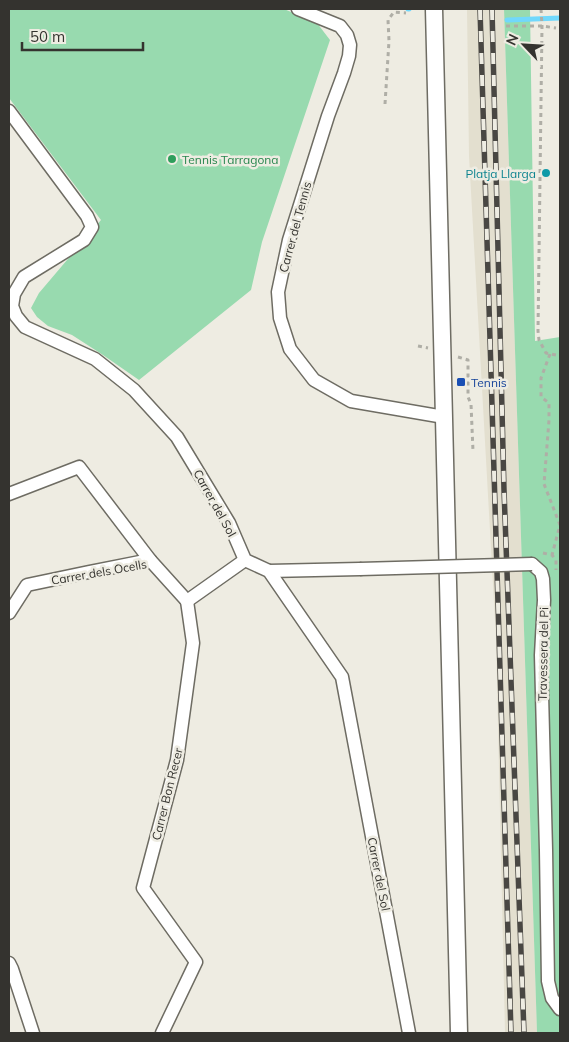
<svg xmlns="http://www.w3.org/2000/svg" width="569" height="1042" font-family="Mulish,sans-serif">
<rect width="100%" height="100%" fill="#eeece2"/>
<path fill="#e3dfcf" d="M467,9H504L537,1033H505L496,638L469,156Z"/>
<g fill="#98daaf">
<path d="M9,9H284L317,23L330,40L262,242L251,290L139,380L103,355L72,335L48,326L37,317L31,308L39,293L101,220L9,98Z"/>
<path d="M504,9H530L535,341L560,337V1033H537Z"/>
</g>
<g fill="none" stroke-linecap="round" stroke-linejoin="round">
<g stroke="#71d8fc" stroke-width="5">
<path d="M408,9H409"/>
<path d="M507,20L560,18"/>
</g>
<g stroke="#6e6c63" stroke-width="15">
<g id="minor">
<path d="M298,9L340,26L347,35L350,45L349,56L344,73L328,116L289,240L278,292L280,318L290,349L314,380L351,401L444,417"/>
<path d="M9,111L87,216L92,227L84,240L24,277L14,294L12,306L16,316L25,327L95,359L134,390L177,437L229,523L245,560L269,571L342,677L409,1033"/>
<path d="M9,494L79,467L150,560L187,601"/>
<path d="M532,564L541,572L543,579L544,600L541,655L546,850L548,981L552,998L560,1009"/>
<path d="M269,571L360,569"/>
<path d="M187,601L245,560"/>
<path d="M9,613L27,585L89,572L150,560"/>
<path d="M9,963L12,969L33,1033"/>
<path d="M162,1033L196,962L143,888L177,760L193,643L187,601"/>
</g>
</g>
<g stroke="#6e6c63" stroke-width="19">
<path id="tertiary" d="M434,9L459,1033"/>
</g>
<g stroke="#afaea6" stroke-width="3" stroke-dasharray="4 4" stroke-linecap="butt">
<path d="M541,9L542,26L538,331L539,340L546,353L556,355L560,354"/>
<path d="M506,26H542L556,28"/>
<path d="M385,104L389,41L388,20L394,12L406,13"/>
<path d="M418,346L428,348"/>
<path d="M550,354L541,378V397L549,403V420L544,484L560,525L552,555"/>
<path d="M458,357L468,360V397L471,404L473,451"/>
<path d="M543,553L552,555L556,560V570"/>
</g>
<use href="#minor" stroke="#fff" stroke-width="12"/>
<use href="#tertiary" stroke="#fff" stroke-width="16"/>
<g stroke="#494743" stroke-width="5.5">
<g id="rail">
<path d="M480,9L511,1033"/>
<path d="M492,9L504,490L524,1033"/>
</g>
</g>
<use href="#rail" stroke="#eeece2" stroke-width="4" stroke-dasharray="11" stroke-linecap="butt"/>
<g stroke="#6e6c63" stroke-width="15" stroke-linecap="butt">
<path id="minor-bridge" d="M360,569L532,564"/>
</g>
<use href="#minor-bridge" stroke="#fff" stroke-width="12"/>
</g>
<circle fill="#2e9e5b" stroke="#eeece2" stroke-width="2" cx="172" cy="159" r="5"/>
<circle fill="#0f9aa8" stroke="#eeece2" stroke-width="2" cx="546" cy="173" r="5"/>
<rect fill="#1a4fb4" stroke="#eeece2" stroke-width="2" x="456" y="377" width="10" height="10" rx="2.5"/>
<g text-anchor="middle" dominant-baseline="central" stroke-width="5" stroke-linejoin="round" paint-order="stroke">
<g font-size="12" fill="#27864d" stroke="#eeece2" text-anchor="start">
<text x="182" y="159">Tennis Tarragona</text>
</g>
<g font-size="12" fill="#0d838f" stroke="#eeece2" text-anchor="end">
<text x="536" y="173">Platja Llarga</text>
</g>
<g font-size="12" fill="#34332f" stroke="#eeece2">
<text transform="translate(295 227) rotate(-75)">Carrer del Tennis</text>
<text transform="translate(215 503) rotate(61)">Carrer del Sol</text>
<text transform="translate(99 572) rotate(-10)">Carrer dels Ocells</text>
<text transform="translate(543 654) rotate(-89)">Travessera del Pi</text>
<text transform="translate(167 794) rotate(-76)">Carrer Bon Recer</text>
<text transform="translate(379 874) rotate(79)">Carrer del Sol</text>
</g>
<g font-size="12" fill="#164399" stroke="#eeece2" text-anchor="start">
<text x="471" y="382">Tennis</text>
</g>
</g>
<rect width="569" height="1042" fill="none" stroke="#34332f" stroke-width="20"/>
<g transform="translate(524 45) rotate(295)" stroke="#eeece2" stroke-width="4" paint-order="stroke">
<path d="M0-4L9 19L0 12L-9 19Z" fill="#34332f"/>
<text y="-8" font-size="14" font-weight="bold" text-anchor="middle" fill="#34332f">N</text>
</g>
<path d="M22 42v8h121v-8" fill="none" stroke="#34332f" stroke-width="2.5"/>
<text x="30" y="42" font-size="15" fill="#34332f" stroke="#eeece2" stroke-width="4" paint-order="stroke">50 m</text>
</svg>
